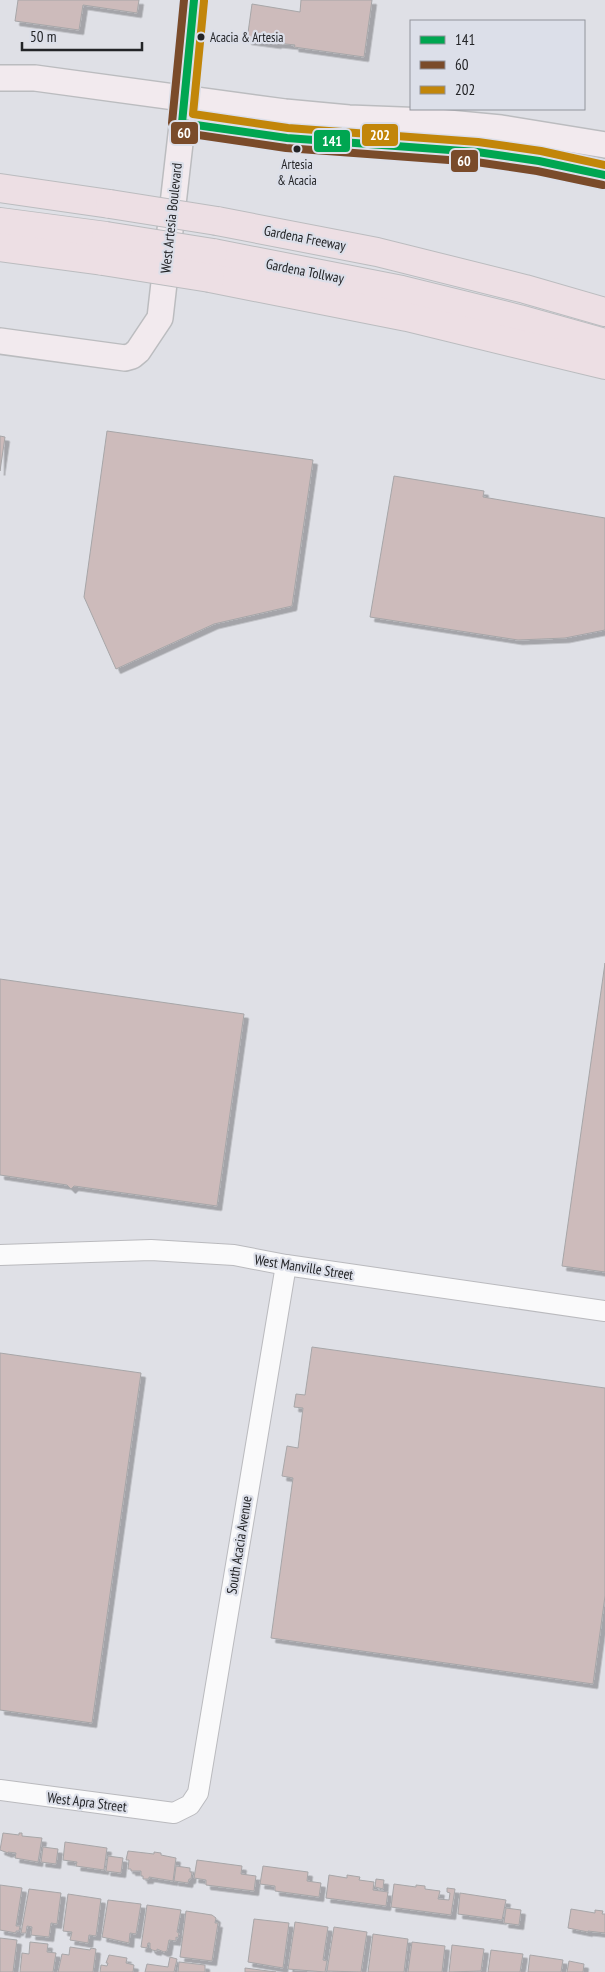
<svg xmlns="http://www.w3.org/2000/svg" width="605" height="1972" font-family="'PT Sans Narrow',sans-serif">
<defs>
<filter id="shadow"><feDropShadow dx="4.5" dy="4.5" stdDeviation="0" flood-color="#0004"/></filter>
</defs>
<rect width="100%" height="100%" fill="#dfe0e6"/>
<g fill="#cdbbbb" stroke="#a7a6a8" filter="url(#shadow)">
<path d="M18,0H139L137,13L83,5L79,30L15,21Z"/>
<path d="M301,0H372L364,57L294,47L295,45L277,43V44L247,40L252,4L300,12Z"/>
<path d="M107,431L313,460L292,606L214,624L116,669L84,597Z"/>
<path d="M0,436L5,437L0,471Z"/>
<path d="M394,476L484,491L483,497L605,518V630L565,638L518,640L370,617Z"/>
<path d="M605,963V1272L562,1266Z"/>
<path d="M0,979L244,1014L217,1206L74,1186L71,1189L67,1185L0,1175Z"/>
<path d="M312,1347L605,1388V1596L593,1684L271,1638L293,1478L282,1476L287,1446L298,1448L303,1408L294,1407L296,1394L305,1395Z"/>
<path d="M0,1353L141,1373L92,1723L0,1710Z"/>
<path d="M3,1833L19,1835V1833H22V1836L42,1838L38,1862L15,1858L16,1853L8,1852V1853L0,1850Z"/>
<path d="M65,1842L107,1848L104,1870L76,1866L77,1862L63,1860Z"/>
<path d="M43,1847L58,1849L56,1864L41,1862Z"/>
<path d="M128,1851L154,1854V1852L161,1853V1855L176,1858L173,1881L149,1877V1879H143V1876H141V1871H131V1869H128L129,1860H126Z"/>
<path d="M108,1856L123,1858L121,1873L106,1871Z"/>
<path d="M197,1860L242,1866L241,1874L256,1876L254,1891L206,1885V1880L194,1878Z"/>
<path d="M176,1866L190,1868V1872H192L191,1879H189L188,1883L174,1881Z"/>
<path d="M263,1866L308,1872L307,1881L321,1883L319,1897L275,1891V1886L260,1884Z"/>
<path d="M329,1875L347,1878V1875L360,1877L359,1880L374,1882L373,1890L388,1892L386,1906L326,1898Z"/>
<path d="M376,1879L384,1880L383,1889L375,1887Z"/>
<path d="M394,1884L416,1887V1885L425,1886V1889L440,1891L438,1899L449,1900L450,1893L447,1892V1888L455,1889L451,1915L391,1907Z"/>
<path d="M0,1885L22,1888L16,1926H20L19,1931H16V1933L0,1930Z"/>
<path d="M29,1889L61,1893L57,1924L51,1923L49,1937L31,1935L32,1927L27,1926L26,1933H21Z"/>
<path d="M460,1893L506,1900L502,1920L458,1914Z"/>
<path d="M68,1894L101,1899L96,1936L89,1935L88,1943L70,1940L72,1932L63,1931Z"/>
<path d="M108,1900L141,1904L136,1934L130,1933L129,1943L102,1937Z"/>
<path d="M147,1905L181,1910L177,1932L179,1933L178,1938L176,1937V1941L169,1940L167,1951L164,1952L157,1949V1951L152,1950L150,1948V1943H148L147,1948L141,1947Z"/>
<path d="M506,1908L521,1910L519,1925L504,1923Z"/>
<path d="M571,1909L595,1913V1910L603,1911L602,1914H605V1933L588,1931V1932L568,1928Z"/>
<path d="M186,1911L212,1915L216,1918L215,1923H218L212,1961L180,1957Z"/>
<path d="M254,1919L289,1923L283,1968L248,1962Z"/>
<path d="M295,1922L328,1927L323,1960L327,1961L325,1972L288,1969Z"/>
<path d="M334,1927L367,1932L361,1972L327,1971Z"/>
<path d="M373,1934L408,1939L404,1972H368Z"/>
<path d="M0,1938L17,1940L13,1972H0Z"/>
<path d="M30,1942L48,1944L47,1952L56,1953L53,1972H20L22,1953L29,1954Z"/>
<path d="M412,1942L445,1946L442,1972H408Z"/>
<path d="M452,1945L484,1949L481,1971L449,1972Z"/>
<path d="M70,1947L90,1950L91,1948L96,1949L93,1972H58L62,1954L69,1955Z"/>
<path d="M491,1950L523,1954L520,1972H488Z"/>
<path d="M109,1955L127,1958L126,1963L134,1965L133,1972H100L101,1965L107,1966L108,1963H106Z"/>
<path d="M530,1955L563,1960L561,1972H528Z"/>
<path d="M170,1957L177,1959L174,1972H145L147,1964L168,1967Z"/>
<path d="M569,1961L584,1964L583,1972H567Z"/>
<path d="M179,1962L205,1965V1972H178Z"/>
<path d="M245,1968L276,1972H245Z"/>
</g>
<g fill="none" stroke-linecap="round" stroke-linejoin="round">
<g stroke="#bababe" stroke-width="22">
<g id="minor">
<path d="M185,98L191,19L194,0"/>
<path d="M0,1255L151,1250L234,1255L286,1265L605,1311"/>
<path d="M0,1790L174,1813L190,1805L198,1793L286,1265"/>
</g>
</g>
<g stroke="#bbbcbf" stroke-width="28">
<g id="major">
<path d="M0,78H35L285,112L349,118L427,121L501,128L605,145"/>
<path d="M182,123L287,138L477,152L539,161L605,175"/>
<path d="M0,341L125,358L132,356L138,351L160,318L184,108"/>
</g>
</g>
<g stroke="#bbbcbf" stroke-width="30">
<g id="highway">
<path d="M0,188L110,204"/>
<path d="M217,221L377,252L525,289L605,312"/>
<path d="M0,222L106,236"/>
<path d="M0,247L103,261"/>
<path d="M213,253L402,290L519,319L605,343"/>
<path d="M210,278L407,317L605,365"/>
</g>
</g>
<use href="#minor" stroke="#fafafb" stroke-width="20"/>
<use href="#major" stroke="#f2eaee" stroke-width="25"/>
<use href="#highway" stroke="#eddfe4" stroke-width="28"/>
<g stroke="#bbbcbf" stroke-width="30" stroke-linecap="butt">
<g id="highway-bridge">
<path d="M110,204L217,221"/>
<path d="M106,236L213,253"/>
<path d="M103,261L210,278"/>
</g>
</g>
<use href="#highway-bridge" stroke="#eddfe4" stroke-width="28"/>
<g stroke="#dcdfe9" stroke-width="11">
<path id="bus-1" d="M194,0L182,123L287,138L477,152L539,161L605,175"/>
</g>
<g stroke="#dcdfe9" stroke-width="11">
<path id="bus-2" d="M184,0L172,123L174,128L178,132L286,148L476,162L537,171L603,185"/>
</g>
<g stroke="#dcdfe9" stroke-width="11">
<path id="bus-3" d="M204,1L193,114L288,128L478,142L541,151L605,165"/>
</g>
<use href="#bus-1" stroke="#00a651" stroke-width="8"/>
<use href="#bus-2" stroke="#7a4b2a" stroke-width="8"/>
<use href="#bus-3" stroke="#c2860a" stroke-width="8"/>
</g>
<g fill="#232427" stroke="#dcdfe9" stroke-width="2">
<circle cx="201" cy="37" r="4.5"/>
<circle cx="297" cy="149" r="4.5"/>
</g>
<g text-anchor="middle" dominant-baseline="central" stroke-width="4.5" stroke-linejoin="round" paint-order="stroke">
<g font-size="13" fill="#232427" stroke="#dcdfe9" text-anchor="start">
<text x="210" y="37">Acacia &amp; Artesia</text>
<text x="297" y="164" text-anchor="middle">Artesia<tspan x="297" dy="16">&amp; Acacia</tspan></text>
</g>
<g font-size="14" fill="#232427" stroke="#dcdfe9">
<text transform="translate(171 218) rotate(-84)">West Artesia Boulevard</text>
<text transform="translate(305 238) rotate(11)">Gardena Freeway</text>
<text transform="translate(305 271) rotate(11)">Gardena Tollway</text>
<text transform="translate(304 1267) rotate(9)">West Manville Street</text>
<text transform="translate(239 1545) rotate(-81)">South Acacia Avenue</text>
<text transform="translate(87 1802) rotate(7)">West Apra Street</text>
</g>
</g>
<g stroke="#dcdfe9" stroke-width="2">
<rect x="170" y="121" width="29" height="24" rx="5" fill="#7a4b2a"/>
<rect x="361" y="123" width="38" height="24" rx="5" fill="#c2860a"/>
<rect x="313" y="129" width="38" height="24" rx="5" fill="#00a651"/>
<rect x="450" y="149" width="29" height="24" rx="5" fill="#7a4b2a"/>
</g>
<g font-size="14" text-anchor="middle" font-weight="bold" fill="#fff">
<text x="184" y="138">60</text>
<text x="380" y="140">202</text>
<text x="332" y="146">141</text>
<text x="464" y="166">60</text>
</g>
<rect x="410" y="20" width="175" height="90" fill="#dcdfe9" stroke="#92949b"/>
<rect x="420" y="36" width="25" height="8" fill="#00a651" stroke="#92949b"/>
<text x="455" y="45" font-size="15" fill="#232427">141</text>
<rect x="420" y="61" width="25" height="8" fill="#7a4b2a" stroke="#92949b"/>
<text x="455" y="70" font-size="15" fill="#232427">60</text>
<rect x="420" y="86" width="25" height="8" fill="#c2860a" stroke="#92949b"/>
<text x="455" y="95" font-size="15" fill="#232427">202</text>
<path d="M22 42v8h120v-8" fill="none" stroke="#232427" stroke-width="2.5"/>
<text x="30" y="42" font-size="15" fill="#232427" stroke="#dcdfe9" stroke-width="4" paint-order="stroke">50 m</text>
</svg>
